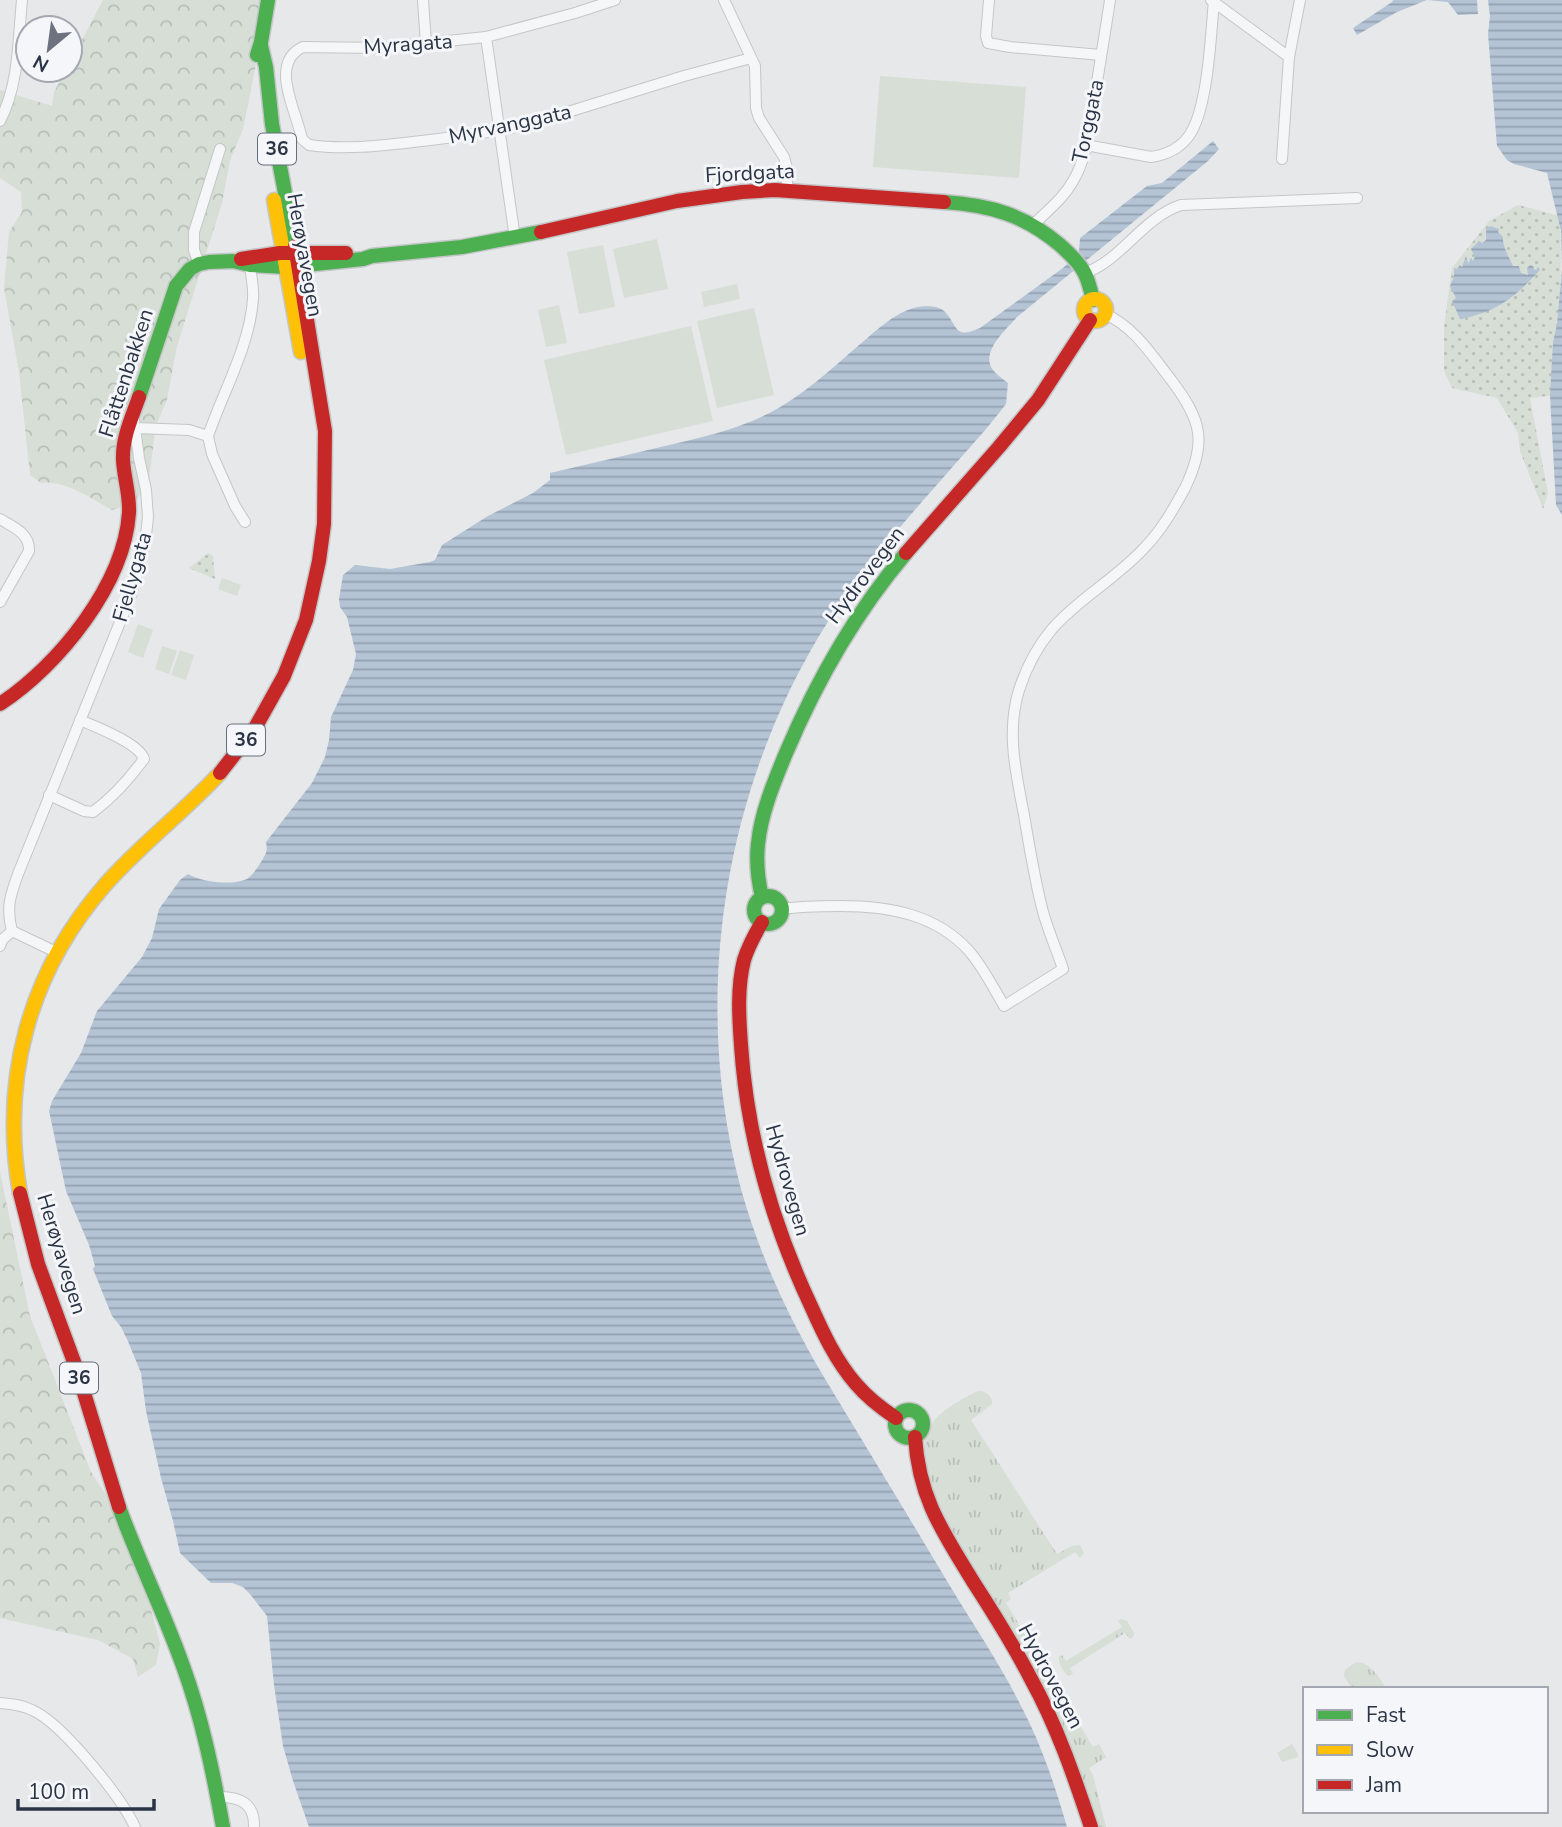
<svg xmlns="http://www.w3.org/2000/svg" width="1562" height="1827" font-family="'Nunito Sans',sans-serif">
<defs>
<pattern id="grass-tufts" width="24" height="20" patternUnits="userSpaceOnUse" patternTransform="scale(1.75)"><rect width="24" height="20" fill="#d6ded6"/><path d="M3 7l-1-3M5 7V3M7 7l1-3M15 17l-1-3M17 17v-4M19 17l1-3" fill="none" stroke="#b8bfb9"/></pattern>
<pattern id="forest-crowns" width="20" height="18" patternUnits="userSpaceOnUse" patternTransform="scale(1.75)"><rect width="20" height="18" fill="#d6ded6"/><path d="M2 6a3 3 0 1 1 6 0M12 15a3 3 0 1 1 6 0" fill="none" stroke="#b8bfb9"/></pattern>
<pattern id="park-dots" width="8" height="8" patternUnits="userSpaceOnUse" patternTransform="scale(1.75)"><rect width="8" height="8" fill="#d6ded6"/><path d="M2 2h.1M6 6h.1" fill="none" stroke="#b8bfb9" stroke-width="1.8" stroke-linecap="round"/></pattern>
<pattern id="water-rules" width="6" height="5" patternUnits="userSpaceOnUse" patternTransform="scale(1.75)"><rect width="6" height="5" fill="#b4c4d5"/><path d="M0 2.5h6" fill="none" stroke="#93a0af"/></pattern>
</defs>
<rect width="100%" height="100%" fill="#e6e8ea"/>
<g fill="url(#grass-tufts)">
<path d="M980,1391C987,1392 993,1397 992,1404L971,1420L1057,1554L1072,1546L1080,1545L1084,1553L1080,1558L1075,1552L1008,1593L1011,1599L1006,1603L1093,1747L1099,1744L1106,1757L1089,1768L1093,1775L1106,1827H1096L1089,1804L946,1525C932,1493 909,1446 938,1416C949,1406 963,1399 975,1392Z"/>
<path d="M1121,1619L1127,1621L1134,1633L1133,1637L1130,1639L1125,1633L1070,1668L1073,1674L1068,1676C1064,1672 1057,1663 1059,1657L1062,1655L1066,1661L1122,1627L1118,1621Z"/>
<path d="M1356,1662C1371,1662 1379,1678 1387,1689H1352L1344,1676L1345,1670Z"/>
<path d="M1292,1744L1298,1754V1757L1282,1762L1277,1753Z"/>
</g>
<g fill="url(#forest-crowns)">
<path d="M103,0H269L243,129L230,161L222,203L177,346L167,400L156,425L149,479L135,503L112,510C92,499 64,479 41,483L30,475L19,372L4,288L9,232L22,212L21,192L0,178V90L52,106L54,92L66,70H70V63Z"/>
<path d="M0,1172L30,1316L91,1472L131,1533L160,1644L156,1665L138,1677L133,1659L98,1640L0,1618Z"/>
</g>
<g fill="url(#park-dots)">
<path d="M1518,205L1560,216C1562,276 1560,335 1556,395L1530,398L1548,493L1543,509L1520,451L1518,433L1497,398L1452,388L1444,371V327L1452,268L1489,221Z"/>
<path d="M208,553L213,556L215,579L189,568Z"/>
</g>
<g fill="#d6ded6">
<path d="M880,76L1026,87L1019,178L873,167Z"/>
<path d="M657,239L668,289L624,298L613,249Z"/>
<path d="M603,245L615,307L579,314L567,252Z"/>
<path d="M737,284L740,299L704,307L701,292Z"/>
<path d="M559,305L567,343L546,347L538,310Z"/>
<path d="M754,308L774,395L717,408L697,321Z"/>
<path d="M691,326L713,421L566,455L544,360Z"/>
<path d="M222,578L241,585L237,596L218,589Z"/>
<path d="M138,624L153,630L143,658L128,652Z"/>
<path d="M162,646L177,651L169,674L155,669Z"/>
<path d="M180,650L194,655L186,680L171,675Z"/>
</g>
<g fill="url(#water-rules)">
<path d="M1393,0H1477L1478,14L1458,15L1448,2L1427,0L1397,12L1357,35L1353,28L1392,2Z"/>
<path d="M1488,0H1562V515L1556,505L1550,396L1553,342L1557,324L1562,269L1561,231L1547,173L1514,164L1507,160L1497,146L1488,34L1490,16Z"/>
<path d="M1213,141L1219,149L1208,161L1017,317C1006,330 983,349 991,367C994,373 1003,379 1008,383L1006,404C989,427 968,449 949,471C907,519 864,566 829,620C723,786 690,999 741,1189C761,1261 794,1329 833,1392C873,1458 913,1524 953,1591C976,1629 1002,1667 1022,1708C1042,1746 1055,1786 1067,1827H309L293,1781L283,1746L274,1685L267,1616L250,1594L243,1587L232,1583H211L180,1553L173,1521L161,1478L146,1411L141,1373L127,1339L121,1327L112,1316L93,1269L95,1266L89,1245L66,1191L49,1111L52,1101L81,1053L97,1011L142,957L152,938L159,909L180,880L188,874C201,882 232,886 247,879C253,875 257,868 261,862C266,854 268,851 266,842L312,783L325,757L329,740L331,717L353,670L356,654L347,617L340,607L339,599L343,575L355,565L390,569L430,562L435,560L442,545L488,516L533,493L550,480V473C589,464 627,455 665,446C707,436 749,427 785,404C814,386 839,362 865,340C878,329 892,316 908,310C917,306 936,304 944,311C959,326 953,340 980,328L1063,268L1079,252L1080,238L1147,186L1162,183Z"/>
<path d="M1491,226L1499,229L1498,232L1503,237C1502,246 1509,257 1513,266H1519L1521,273L1528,275L1527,268L1530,265L1533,266L1534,269L1536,270L1538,267L1540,270C1515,297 1497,312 1460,319L1452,301L1456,298L1450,286L1454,277V268L1457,269L1460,265L1462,267L1466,256L1468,264L1471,258L1473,261L1475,257L1471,249L1479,241L1482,243L1486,240V229Z"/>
</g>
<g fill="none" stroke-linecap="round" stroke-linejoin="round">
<g stroke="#c4c6c8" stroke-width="12">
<g id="street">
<path d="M423,0L426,44"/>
<path d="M615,0L575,13L486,37L379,48L303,47C268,63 297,112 302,139L309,145C343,150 379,146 413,142C450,138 488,133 526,125L684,76L751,58"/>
<path d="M724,0L755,66L756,108L759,118L784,157L787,168V191"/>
<path d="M989,0L986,36L988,43L1010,47L1101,55"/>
<path d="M1211,0L1289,57"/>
<path d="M486,37L515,238"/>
<path d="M0,121C19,84 18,41 22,0"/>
<path d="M1086,145L1151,157C1165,155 1179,149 1188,137C1208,112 1211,33 1214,0"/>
<path d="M1282,159L1289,57L1300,0"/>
<path d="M1033,225C1047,211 1063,199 1073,181C1087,158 1089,128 1094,102C1099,68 1105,34 1110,0"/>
<path d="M199,264L194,250V232L220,149"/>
<path d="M1085,273C1122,260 1142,218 1181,205L1357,198"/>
<path d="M135,428L189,430L208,436L212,454L235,506L245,522"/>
<path d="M208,436C223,392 250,345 253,299C254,287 251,274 249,261"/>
<path d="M0,519C13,527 30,533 29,551L0,602"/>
<path d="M49,795L84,811L93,812C112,798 130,778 144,759C139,743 96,727 80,720"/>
<path d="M782,909C802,906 821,906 841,906C888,906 936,914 969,951C983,967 993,987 1004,1006L1063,969C1056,948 1046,926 1041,904C1034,875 1029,845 1024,815C1016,773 1006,732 1019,690C1026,668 1037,647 1052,629C1080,597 1119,577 1147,545C1163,528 1174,508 1185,488C1207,442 1202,421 1172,381C1153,357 1135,327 1105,314"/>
<path d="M0,946L2,940L12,931"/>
<path d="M56,952L12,931C6,908 10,896 18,874L131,595L145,544L148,517L146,490L139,458L134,420"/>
<path d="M0,1703C11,1704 22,1705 32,1710C62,1723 121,1797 135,1827"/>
<path d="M217,1797C239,1796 255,1803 254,1827"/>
</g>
</g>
<g stroke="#c4c6c8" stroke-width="17">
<g id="fast">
<path d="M261,46L266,67L272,124L295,246"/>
<path d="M257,55L261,42L268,0"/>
<path d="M944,202C990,205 1025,215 1060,245C1069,253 1080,263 1085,274C1089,282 1091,292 1093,300"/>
<path d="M139,397L176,286L190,269L199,264L209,262L233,261L250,265L286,267L363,259L372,256L462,247L541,232"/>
<circle cx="768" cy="910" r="14"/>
<path d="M762,897C758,880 756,862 758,844C761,813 774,782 786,753C817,680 855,613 906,553"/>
<circle cx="909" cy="1424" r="14"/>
<path d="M119,1507C138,1560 164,1612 183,1666C202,1718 213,1772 223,1827"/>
</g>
</g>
<g stroke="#c4c6c8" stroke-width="17">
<g id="slow">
<path d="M274,200L301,352"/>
<circle cx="1095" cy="310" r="11"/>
<path d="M20,1193C0,1079 29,972 105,885C140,845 184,812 220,773"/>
</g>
</g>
<g stroke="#c4c6c8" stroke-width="17">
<g id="jam">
<path d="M541,232L677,201L742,192L775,190L944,202"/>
<path d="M241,259L280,253H346"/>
<path d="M906,553L999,447L1038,400L1090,320"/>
<path d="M0,704C58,666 124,585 129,513C130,495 124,478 123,460C122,438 132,417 139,397"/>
<path d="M220,773L255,728L284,676L306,620L319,561L324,524L325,431L295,246"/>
<path d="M762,922C755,934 748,947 744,960C737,988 739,1017 741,1045C747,1136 772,1223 811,1306C823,1333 836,1361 856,1384C867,1397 881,1408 896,1418"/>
<path d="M20,1193L38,1264L77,1370L119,1507"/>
<path d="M915,1437C919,1499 943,1532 974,1583C994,1614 1014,1646 1031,1679C1057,1726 1074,1776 1091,1827"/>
</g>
</g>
<use href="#street" stroke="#f5f6f7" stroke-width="10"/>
<use href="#fast" stroke="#4caf50" stroke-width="14"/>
<use href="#slow" stroke="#ffc107" stroke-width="14"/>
<use href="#jam" stroke="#c62828" stroke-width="14"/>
</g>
<g text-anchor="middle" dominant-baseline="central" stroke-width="6" stroke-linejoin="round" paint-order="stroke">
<g fill="#f4f6f9" stroke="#676e7b" stroke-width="2">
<rect x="258" y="133.5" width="38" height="31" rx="5"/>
<rect x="227" y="724.5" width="38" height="31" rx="5"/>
<rect x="60" y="1362.5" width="38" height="31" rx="5"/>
</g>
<g font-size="19" font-weight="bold" fill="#2b3445">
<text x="277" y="149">36</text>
<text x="246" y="740">36</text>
<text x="79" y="1378">36</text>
</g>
<g font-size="21" fill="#2b3445" stroke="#f4f6f9">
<text transform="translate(408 44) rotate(-4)">Myragata</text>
<text transform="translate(1088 121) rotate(-78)">Torggata</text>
<text transform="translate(510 124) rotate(-12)">Myrvanggata</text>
<text transform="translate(750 173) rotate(-3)">Fjordgata</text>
<text transform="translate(305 255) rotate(80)">Herøyavegen</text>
<text transform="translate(126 373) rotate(-72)">Flåttenbakken</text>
<text transform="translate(865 575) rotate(-53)">Hydrovegen</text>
<text transform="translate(132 577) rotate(-74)">Fjellygata</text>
<text transform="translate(788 1180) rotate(74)">Hydrovegen</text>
<text transform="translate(62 1254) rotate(73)">Herøyavegen</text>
<text transform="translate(1051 1676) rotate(62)">Hydrovegen</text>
</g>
</g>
<rect x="1303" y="1687" width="245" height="126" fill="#f4f6f9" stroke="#a4a8b1" stroke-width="2"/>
<rect x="1317" y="1710" width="35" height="10" fill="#4caf50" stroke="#a4a8b1" stroke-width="2"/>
<text x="1366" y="1722" font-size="21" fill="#2b3445">Fast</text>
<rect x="1317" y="1745" width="35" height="10" fill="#ffc107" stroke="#a4a8b1" stroke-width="2"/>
<text x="1366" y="1757" font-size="21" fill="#2b3445">Slow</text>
<rect x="1317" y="1780" width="35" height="10" fill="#c62828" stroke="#a4a8b1" stroke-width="2"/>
<text x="1366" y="1792" font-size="21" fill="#2b3445">Jam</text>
<g transform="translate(49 49) rotate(209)"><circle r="33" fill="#f4f6f9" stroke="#a4a8b1" stroke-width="2"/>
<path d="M0-5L12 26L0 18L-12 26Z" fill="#6c737f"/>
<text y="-10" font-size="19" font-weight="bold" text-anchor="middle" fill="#2b3445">N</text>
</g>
<path d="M18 1799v10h136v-10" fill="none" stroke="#2b3445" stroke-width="3.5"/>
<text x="28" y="1799" font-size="21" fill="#2b3445" stroke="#f4f6f9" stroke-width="5" paint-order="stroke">100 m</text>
</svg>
